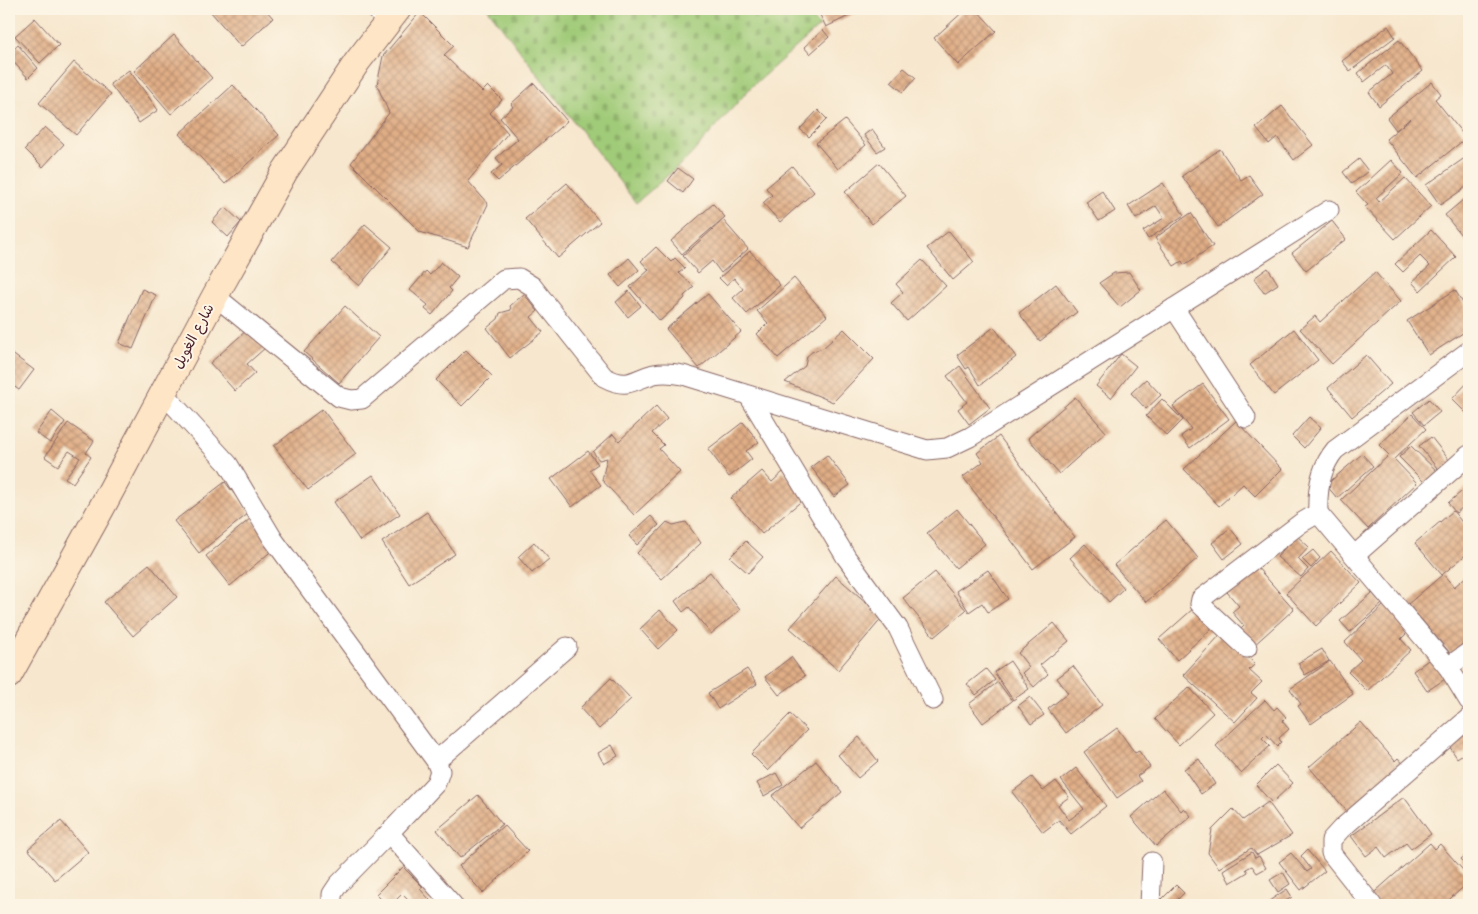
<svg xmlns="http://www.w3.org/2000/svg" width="1478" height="914" font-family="'Shantell Sans','Playpen Sans Arabic',sans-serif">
<defs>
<pattern id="cemetery-stones" width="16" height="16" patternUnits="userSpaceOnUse" patternTransform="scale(1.25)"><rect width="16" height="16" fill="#a0cb78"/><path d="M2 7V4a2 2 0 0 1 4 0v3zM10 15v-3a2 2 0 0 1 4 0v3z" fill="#8bae68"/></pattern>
<pattern id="building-cross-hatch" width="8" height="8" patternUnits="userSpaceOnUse" patternTransform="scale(1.25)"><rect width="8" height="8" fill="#e0ae86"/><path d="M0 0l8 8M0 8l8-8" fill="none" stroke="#b88d6e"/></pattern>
</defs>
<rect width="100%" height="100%" fill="#fcf5e5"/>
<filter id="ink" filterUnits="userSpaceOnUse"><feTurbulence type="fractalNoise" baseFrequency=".02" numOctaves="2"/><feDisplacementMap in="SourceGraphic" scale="10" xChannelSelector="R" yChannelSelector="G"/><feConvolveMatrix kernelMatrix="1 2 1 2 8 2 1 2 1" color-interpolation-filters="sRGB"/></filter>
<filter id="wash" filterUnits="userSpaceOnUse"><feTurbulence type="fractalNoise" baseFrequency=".0096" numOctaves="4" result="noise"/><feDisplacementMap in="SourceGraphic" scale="20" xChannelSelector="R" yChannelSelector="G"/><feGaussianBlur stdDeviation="1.12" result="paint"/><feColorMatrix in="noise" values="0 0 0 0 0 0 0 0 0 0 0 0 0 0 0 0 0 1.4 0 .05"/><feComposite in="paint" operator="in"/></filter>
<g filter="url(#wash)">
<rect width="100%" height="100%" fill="#f7e7ce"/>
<path fill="url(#cemetery-stones)" stroke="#757552" d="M488,9H803L820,26L752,86L689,157L636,203Z"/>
<g id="blocks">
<g fill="url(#building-cross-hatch)">
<path d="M213,9H253L255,12L259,9H265L273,18L241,47L210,11Z"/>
<path d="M817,9H858L859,11L826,27Z"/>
<path d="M966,9H976L996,31L958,65L934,38Z"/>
<path d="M420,12L454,46L444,55L482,92L488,86L502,100L490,113L508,133L468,181L488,204L468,247L420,232L351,163L389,113L377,85L383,56Z"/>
<path d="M35,18L59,45L40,63L15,36Z"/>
<path d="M1388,26L1395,37L1350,71L1342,61Z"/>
<path d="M823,30L829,37L810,54L804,47Z"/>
<path d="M174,35L212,78L171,114L134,71Z"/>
<path d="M1399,40L1423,71L1379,106L1369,92L1392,74L1386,65L1364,82L1358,73Z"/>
<path d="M18,45L38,68L28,78L9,57V53Z"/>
<path d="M74,62L111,94L76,135L39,103Z"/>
<path d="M904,68L916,78L903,92L891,82Z"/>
<path d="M129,70L158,110L139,123L110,84Z"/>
<path d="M1432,82L1441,94L1435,99L1466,138L1417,178L1386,139L1411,118L1396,130L1387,118Z"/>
<path d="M534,83L567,121L498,181L491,174L502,165L496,158L518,139L500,118L513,107L511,104Z"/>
<path d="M233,85L279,135L225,184L179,134Z"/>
<path d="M1282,106L1313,145L1294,160L1277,137L1269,144L1256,128Z"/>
<path d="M818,110L827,119L809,137L800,129Z"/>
<path d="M845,120L866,145L838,169L816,143Z"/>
<path d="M45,127L64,144L43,167L25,149Z"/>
<path d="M872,129L885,147L877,152L864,135Z"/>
<path d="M1220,149L1241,180L1249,175L1263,194L1218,227L1182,176Z"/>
<path d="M1469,155V185L1440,205L1426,185Z"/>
<path d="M1359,159L1368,171L1352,184L1343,172Z"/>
<path d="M1391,160L1403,173L1376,198L1379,202L1405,178L1431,206L1395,239L1365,207L1368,205L1356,192Z"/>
<path d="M879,163L906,196L872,224L845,192Z"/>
<path d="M792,166L814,192L780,222L763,203L772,195L766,188Z"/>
<path d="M678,168L693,179L683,193L668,181Z"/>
<path d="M567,183L600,222L558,258L525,219Z"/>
<path d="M1163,183L1184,215L1148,239L1143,231L1164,218L1156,206L1136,219L1128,206Z"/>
<path d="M1102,191L1115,211L1099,221L1086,202Z"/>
<path d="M1469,195V245L1445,215Z"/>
<path d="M713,204L725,217L682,254L671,241Z"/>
<path d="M225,207L241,222L228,237L212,222Z"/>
<path d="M1191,213L1213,246L1184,265L1182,261L1174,266L1155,238Z"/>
<path d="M723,220L748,249L721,273L712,261L698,273L683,256Z"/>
<path d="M1332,221L1346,239L1306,271L1292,253Z"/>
<path d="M365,224L392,247L359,286L332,262Z"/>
<path d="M1431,230L1456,257L1420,291L1412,282L1430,266L1420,256L1403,272L1395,264Z"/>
<path d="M949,231L974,262L953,280L927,248Z"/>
<path d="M656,247L671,262L675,258L685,268L679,273L694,287L684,296L685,298L660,321L630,287L649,270L641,261Z"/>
<path d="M750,251L780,285L747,314L733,298L743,289L734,278L726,285L719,278Z"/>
<path d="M629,258L639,270L620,287L610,275Z"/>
<path d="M922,260L946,286L907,321L891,303L903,292L896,284Z"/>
<path d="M441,262L458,277L449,288L452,291L432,315L425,309L428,305L410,290L426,271L430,275Z"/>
<path d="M1268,268L1278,284L1264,293L1254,278Z"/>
<path d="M1129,272L1141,290L1120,307L1099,283L1114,273Z"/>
<path d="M1375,272L1401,301L1332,364L1300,329L1315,316L1320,322Z"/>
<path d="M794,278L827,316L778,358L757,334L768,323L757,311Z"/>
<path d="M1056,284L1077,312L1040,341L1019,313Z"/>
<path d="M142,289L156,295L133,349L119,343Z"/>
<path d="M1455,290L1469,313V329L1429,355L1407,321Z"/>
<path d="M629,291L641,306L628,317L616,302Z"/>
<path d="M524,294L538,311L531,317L543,332L510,358L487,328L498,319L500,313L511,310L510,306Z"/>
<path d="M708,294L741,332L699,368L666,329Z"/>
<path d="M345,306L379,337L339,383L304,352Z"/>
<path d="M994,327L1016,357L980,385L969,367L966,369L957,355Z"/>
<path d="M248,329L265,348L247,364L255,373L235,391L210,363Z"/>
<path d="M844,329L874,359L833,402L785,382L805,366L807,356L813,351L823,348Z"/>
<path d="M1294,329L1318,360L1274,395L1250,365Z"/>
<path d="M466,350L492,376L462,406L436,380Z"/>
<path d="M11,353L34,370L19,390L9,383V357Z"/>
<path d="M1121,354L1136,366L1111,398L1096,386Z"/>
<path d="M1366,355L1391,384L1352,417L1328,388Z"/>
<path d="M960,366L990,408L969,424L958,409L967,402L947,376Z"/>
<path d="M1146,379L1161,395L1146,409L1131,393Z"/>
<path d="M1469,381V416L1452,399Z"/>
<path d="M1203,384L1229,419L1190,448L1181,436L1191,429L1173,406Z"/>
<path d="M1075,397L1106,432L1059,474L1028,438Z"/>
<path d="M1162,399L1183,420L1167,436L1146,416Z"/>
<path d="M1429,399L1440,412L1424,425L1413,412Z"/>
<path d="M656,406L667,419L652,433L664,445L659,449L680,472L634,515L602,480L607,458L599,460L593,452L613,434L619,441Z"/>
<path d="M322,409L356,454L308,490L274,446Z"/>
<path d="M52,411L65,422L50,443L36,433Z"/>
<path d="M1412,414L1426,429L1394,459L1417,483L1368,529L1341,500L1389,455L1379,445Z"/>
<path d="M1309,417L1321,428L1304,448L1292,436Z"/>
<path d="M1236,421L1282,469L1255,496L1243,484L1219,506L1184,469Z"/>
<path d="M743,422L759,442L746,451L752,459L729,477L708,449Z"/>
<path d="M68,423L94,441L86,453L91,457L73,483L65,478L80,458L69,451L58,466L45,457Z"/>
<path d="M999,436L1075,537L1033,569L963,477L983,462L977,453Z"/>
<path d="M1431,437L1453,465L1442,474L1419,446Z"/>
<path d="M1411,446L1440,474L1428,486L1399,457Z"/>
<path d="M588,451L598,464L589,470L601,485L572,507L551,479Z"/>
<path d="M1362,454L1373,466L1337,498L1326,485Z"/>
<path d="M827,455L850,485L834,497L811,467Z"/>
<path d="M762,471L772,482L783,472L805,498L762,534L731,498Z"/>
<path d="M373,475L400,514L360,541L334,502Z"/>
<path d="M225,482L249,513L199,553L174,521Z"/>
<path d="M1468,486L1469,502L1456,513L1448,503Z"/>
<path d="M957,509L985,544L956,568L927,533Z"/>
<path d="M1453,511L1469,531V552L1443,574L1454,587L1469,574V638L1451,654L1408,604L1442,575L1415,543Z"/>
<path d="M427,512L455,554L409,584L382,542Z"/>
<path d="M651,516L659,525L637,545L629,536Z"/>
<path d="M251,518L275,548L230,586L206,556Z"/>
<path d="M1166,520L1198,558L1146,602L1114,565Z"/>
<path d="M667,522L673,525L686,522L701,543L662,579L637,553Z"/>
<path d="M1230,528L1243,544L1224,559L1212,543Z"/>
<path d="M1296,535L1309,547L1298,559L1308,569L1301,577L1277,557Z"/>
<path d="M746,541L763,557L748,573L730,557Z"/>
<path d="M534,542L549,559L532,573L518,557Z"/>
<path d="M1085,544L1124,588L1109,602L1070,558Z"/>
<path d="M1313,550L1320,558L1311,568L1302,559Z"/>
<path d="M1331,551L1361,583L1316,626L1286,593Z"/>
<path d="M149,564L177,597L133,636L104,602Z"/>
<path d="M1256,566L1294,609L1253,646L1239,631L1244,626L1232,612L1239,606L1227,592Z"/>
<path d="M988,570L1008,599L988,612L982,603L969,612L956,591Z"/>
<path d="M710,572L740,610L711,634L689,607L683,612L675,601Z"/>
<path d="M935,572L966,610L934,637L903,598Z"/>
<path d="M836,576L883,617L838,670L790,628Z"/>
<path d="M1372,593L1382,604L1350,632L1340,621Z"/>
<path d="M1386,603L1411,629L1401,639L1411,650L1367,691L1348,672L1361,660L1345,642Z"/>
<path d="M1194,608L1212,628L1177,660L1159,639Z"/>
<path d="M660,610L678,630L658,649L640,629Z"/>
<path d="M1054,623L1069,641L1040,665L1048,674L1034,687L1022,673L1029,667L1018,653Z"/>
<path d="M1222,633L1255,664L1249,670L1262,682L1251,693L1257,698L1235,722L1183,675Z"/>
<path d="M1322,649L1329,661L1305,675L1298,663Z"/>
<path d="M791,657L805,676L779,695L765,677Z"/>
<path d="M1431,658L1445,679L1427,691L1413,671Z"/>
<path d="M1010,661L1029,689L1013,700L994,672Z"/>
<path d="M1330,661L1353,694L1311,724L1298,706L1301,704L1290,689Z"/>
<path d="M1073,666L1102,705L1066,733L1048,709L1068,693L1057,678Z"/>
<path d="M747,669L757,684L718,709L708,693Z"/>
<path d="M986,669L995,680L976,695L967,684Z"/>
<path d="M611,678L631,699L599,729L580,708Z"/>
<path d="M998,682L1012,701L983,723L969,704Z"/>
<path d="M1189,687L1213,713L1179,745L1155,719Z"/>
<path d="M1030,697L1044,715L1031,724L1018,706Z"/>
<path d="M1265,700L1274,710L1277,707L1286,717L1282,721L1289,729L1279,738L1281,742L1277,746L1266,734L1262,738L1270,746L1241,773L1216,746Z"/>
<path d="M790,714L807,730L768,771L751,754Z"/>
<path d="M1361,722L1395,761L1398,758L1407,768L1351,816L1309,767Z"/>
<path d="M1469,726V750L1457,758L1446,741Z"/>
<path d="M1117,728L1135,753L1139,751L1150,767L1137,776L1141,781L1117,798L1084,752Z"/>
<path d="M859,737L878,761L858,778L838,755Z"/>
<path d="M612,745L618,756L604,764L598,753Z"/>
<path d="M1199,759L1215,784L1201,794L1184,769Z"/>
<path d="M816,761L842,792L799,828L772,796Z"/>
<path d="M1276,765L1293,783L1272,803L1256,785Z"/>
<path d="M1076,768L1106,806L1071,834L1059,820L1043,832L1012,792L1032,777L1043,791L1056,781L1069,797L1058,805L1069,820L1084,809L1061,780Z"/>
<path d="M776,773L783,785L764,796L757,783Z"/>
<path d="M1163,789L1181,811L1184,808L1191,816L1156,846L1131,817Z"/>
<path d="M478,795L502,824L460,858L437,830Z"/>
<path d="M1404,797L1431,834L1411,849L1406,843L1386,858L1378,847L1366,856L1351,836Z"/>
<path d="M1268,802L1292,835L1257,855L1251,848L1219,868L1208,853L1212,830L1233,809L1243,820Z"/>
<path d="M61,821L88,852L55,880L28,849Z"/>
<path d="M504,825L528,851L483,893L459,866Z"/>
<path d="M1430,843L1435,849L1440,844L1469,877V882L1443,905H1372L1367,899Z"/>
<path d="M1307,850L1325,871L1301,890L1279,862L1291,853L1307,872L1311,869L1301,856Z"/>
<path d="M1252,852L1255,858L1259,856L1266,868L1257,873L1252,866L1246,869L1248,872L1230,883L1223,870Z"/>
<path d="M1469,852V869L1461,859Z"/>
<path d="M403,867L423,887L420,889L430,900L425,905H408L410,902L402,894L391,905H387L376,894Z"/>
<path d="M1283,872L1290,884L1278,892L1270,880Z"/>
<path d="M1176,885L1184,893L1172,905H1166L1161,900Z"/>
<path d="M1287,889L1292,897L1280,905H1263Z"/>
</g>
</g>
</g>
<g filter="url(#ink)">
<use href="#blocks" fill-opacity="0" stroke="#876564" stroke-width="1"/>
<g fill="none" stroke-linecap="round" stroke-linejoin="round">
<g stroke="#876564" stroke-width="21">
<g id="street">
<path d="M376,9L387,22"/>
<path d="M215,296L339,397L351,400L362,399L504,279L519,278L532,286L604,377C629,390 631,380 654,374C664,372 673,373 683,375L927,450L947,448L970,437L1329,210"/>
<path d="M1174,308L1246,418"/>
<path d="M163,393L228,464L273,539L436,761L440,771L436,783L389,833L453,905"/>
<path d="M749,396L846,557L898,628L933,700"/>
<path d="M1318,513C1317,491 1320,468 1335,450L1469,351"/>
<path d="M1355,555L1469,455"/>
<path d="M1247,648L1200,604L1201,599L1301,523L1318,513L1448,667L1469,701"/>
<path d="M1448,667L1469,652"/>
<path d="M436,761L567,647"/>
<path d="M332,905V894L338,885L389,833"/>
<path d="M1150,905L1152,862"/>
<path d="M1372,905L1331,853V840L1341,829L1469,718"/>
</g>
</g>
<g stroke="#876564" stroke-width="28">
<path id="secondary" d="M9,675L101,509L215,296L285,171L357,62L398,9"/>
</g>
<use href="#street" stroke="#fff" stroke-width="19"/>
<use href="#secondary" stroke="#fde5c5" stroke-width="26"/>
</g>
</g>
<g text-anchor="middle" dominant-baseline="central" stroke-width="4" stroke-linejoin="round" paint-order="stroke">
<g font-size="14" fill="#4a1f2b" stroke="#fcf5e5">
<text transform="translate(193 336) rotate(-62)">شارع الغويل</text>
</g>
</g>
<rect width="1478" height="914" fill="none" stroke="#fcf5e5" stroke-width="30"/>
</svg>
